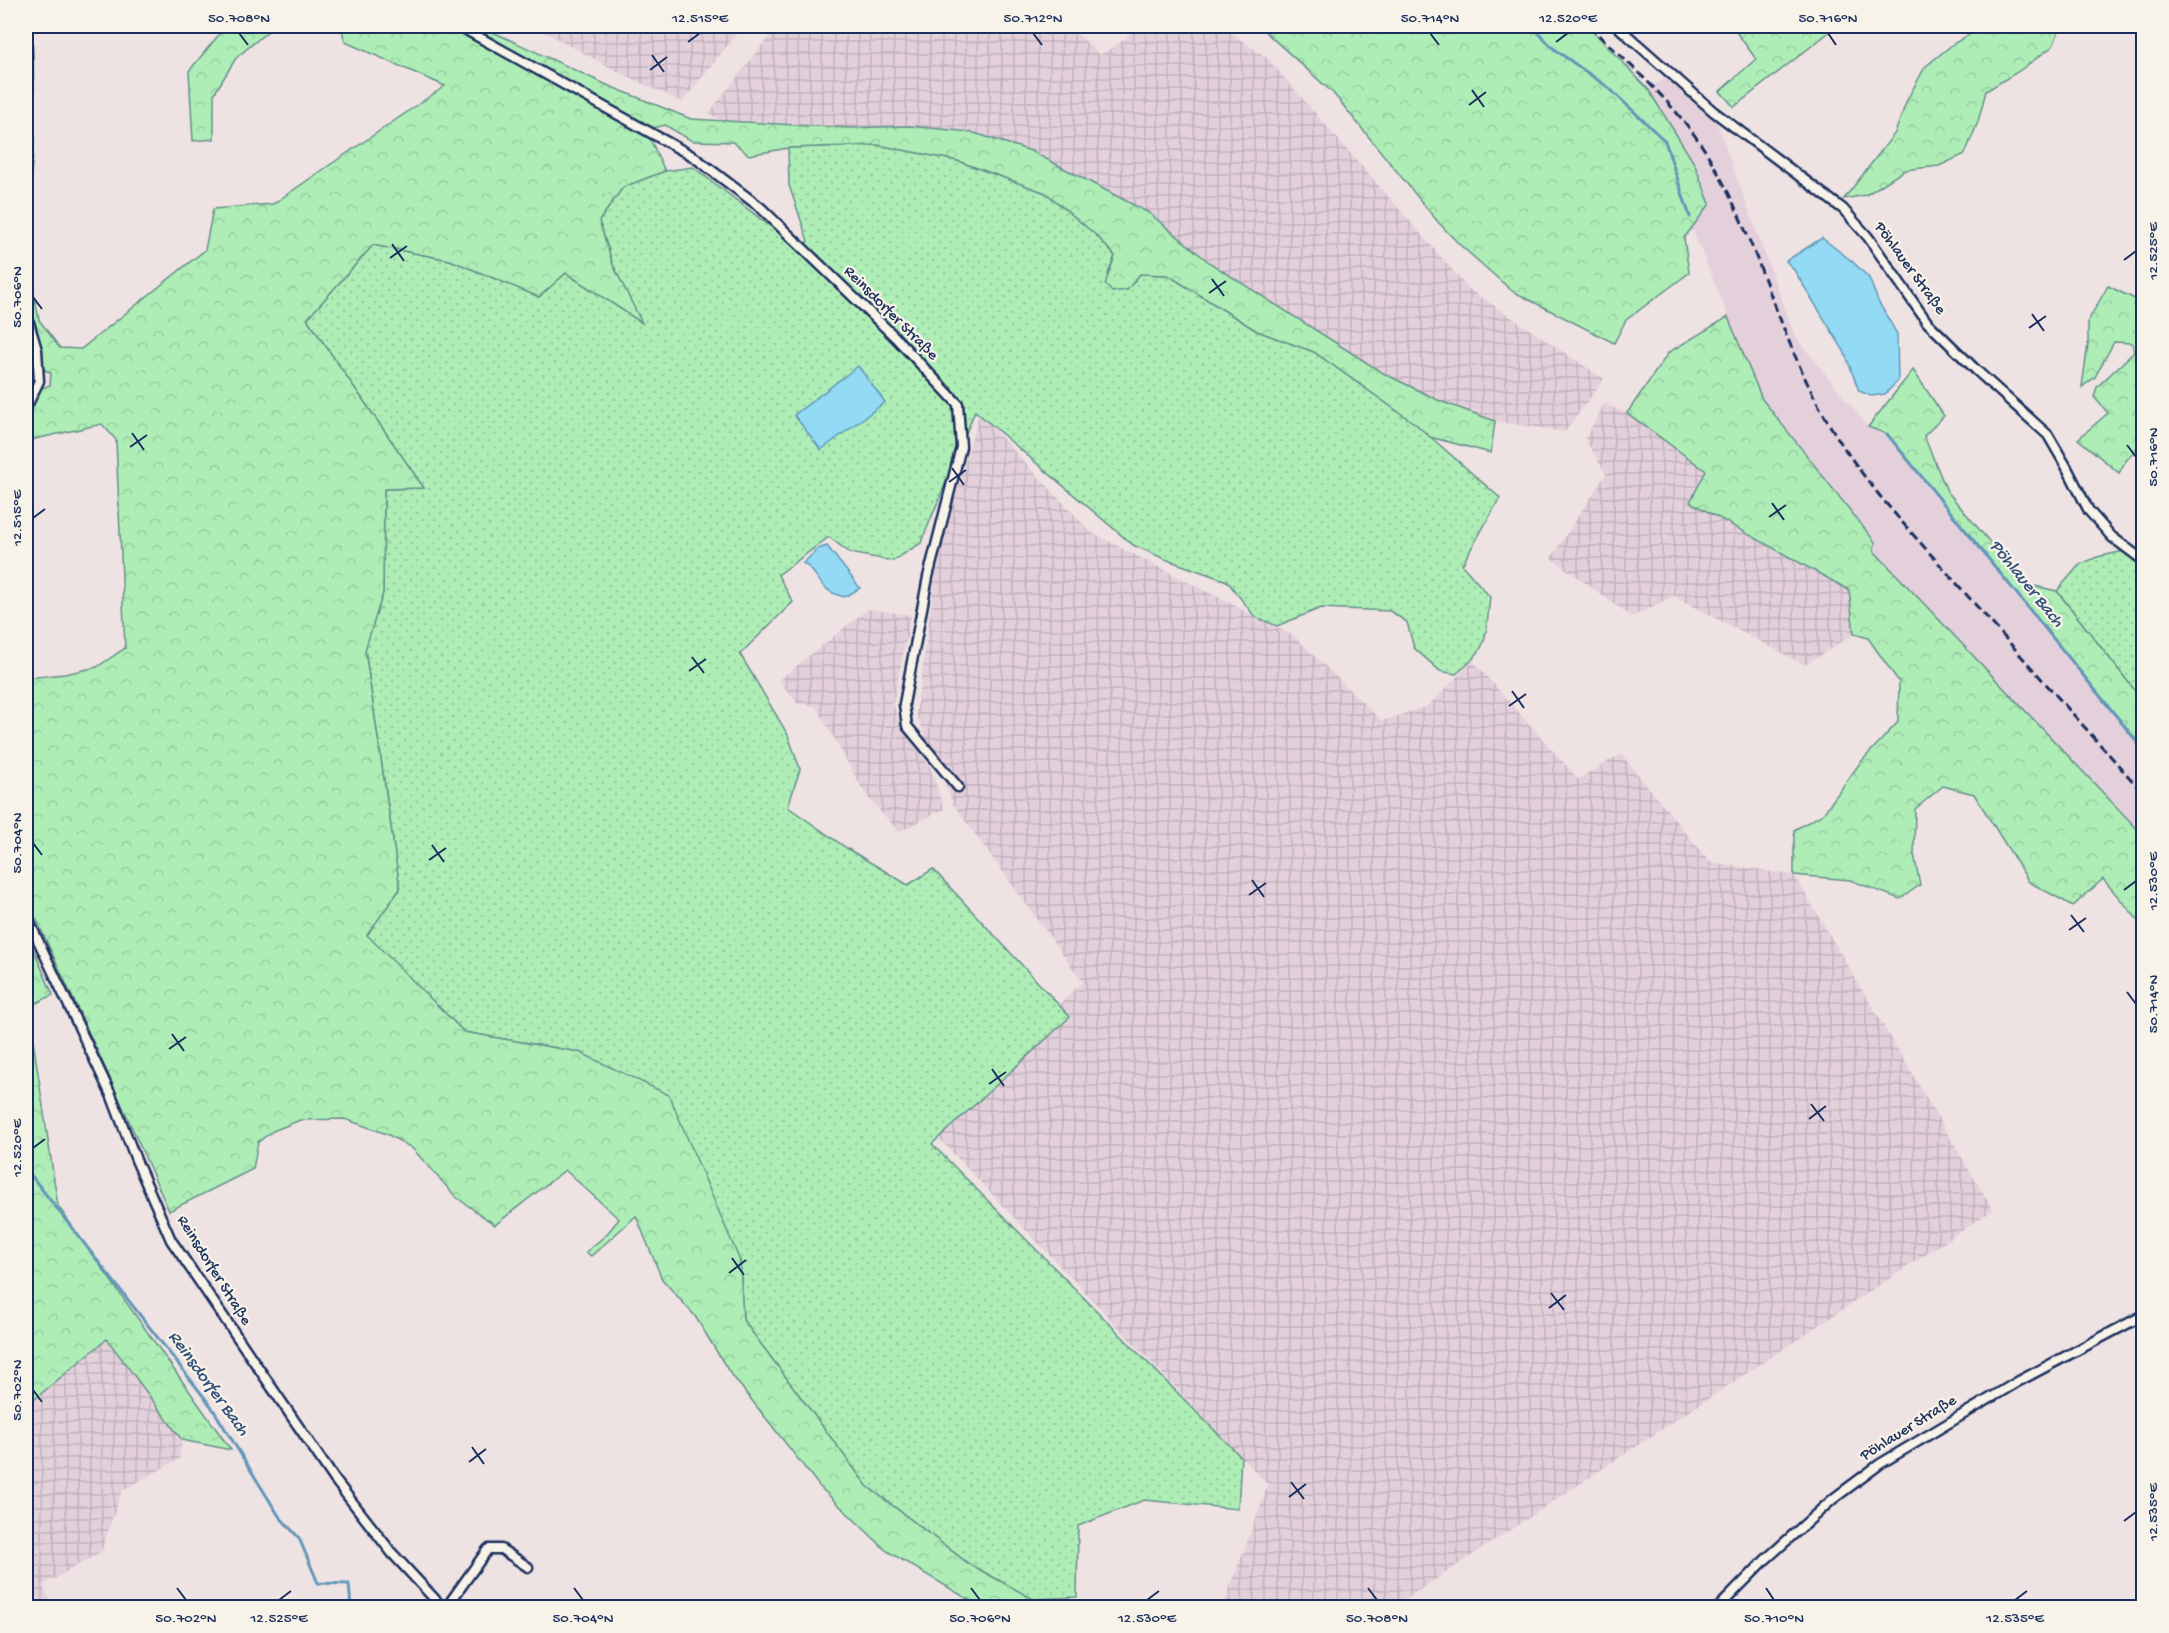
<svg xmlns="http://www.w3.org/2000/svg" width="2169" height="1633" font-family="'Gochi Hand',sans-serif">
<defs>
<pattern id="industrial-grid" width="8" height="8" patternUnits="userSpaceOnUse" patternTransform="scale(1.5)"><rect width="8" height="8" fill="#e3d0db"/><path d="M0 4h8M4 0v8" fill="none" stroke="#c2b3be"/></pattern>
<pattern id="grass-dots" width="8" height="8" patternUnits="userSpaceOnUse" patternTransform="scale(1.5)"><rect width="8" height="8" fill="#aeeeb6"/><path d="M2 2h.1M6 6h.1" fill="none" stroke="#95cc9f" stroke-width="1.8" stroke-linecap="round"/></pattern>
<pattern id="forest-crowns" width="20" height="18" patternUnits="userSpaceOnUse" patternTransform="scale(1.5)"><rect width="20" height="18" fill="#aeeeb6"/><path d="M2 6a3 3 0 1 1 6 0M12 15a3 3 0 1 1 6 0" fill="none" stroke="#95cc9f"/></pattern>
</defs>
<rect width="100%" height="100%" fill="#eee3e2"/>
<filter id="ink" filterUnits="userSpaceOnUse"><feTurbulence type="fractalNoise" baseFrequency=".0167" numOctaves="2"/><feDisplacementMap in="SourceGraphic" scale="12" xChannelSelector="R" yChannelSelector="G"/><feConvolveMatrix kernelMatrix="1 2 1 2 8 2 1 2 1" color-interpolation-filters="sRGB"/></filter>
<g filter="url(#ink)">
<path fill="#e3d0db" d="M1666,78L1716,121L1795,336L1868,427L1887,434L2143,750V835L1874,551L1875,542L1762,399L1692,228L1710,203L1694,163L1648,89Z"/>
<g fill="url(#industrial-grid)">
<path d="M533,26H743L682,102L628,77Z"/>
<path d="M777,26H1069L1100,55L1124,40L1137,26H1222L1268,59L1469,289L1604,379L1565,432L1495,421L1440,401L1383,373L1210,263L1149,213L971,132L909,126L849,128L721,121L709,113Z"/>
<path d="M1604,404L1627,413L1706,471L1690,502L1849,590L1854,634L1805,665L1673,596L1632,617L1551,558L1606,474L1585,439Z"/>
<path d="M979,414L1092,533L1294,636L1382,721L1428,706L1473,661L1578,779L1621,754L1710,862L1794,875L1993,1210L1394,1607H1223L1268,1485L928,1127L1083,982L953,804L916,714L938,557Z"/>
<path d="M868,609L911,615L893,704L902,730L930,766L944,809L899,832L865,794L816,706L797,703L779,680Z"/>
<path d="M107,1339L182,1440L179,1459L122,1491L101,1552L42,1586L56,1607H26V1396L31,1401Z"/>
</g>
<g fill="url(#grass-dots)" stroke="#648e8a" stroke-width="1.5">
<path d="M878,145L958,161L1046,193L1097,236L1115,256L1108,274L1127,290L1140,274L1168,275L1257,331L1314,352L1417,425L1500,498L1462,565L1490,597C1485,637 1490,648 1456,674L1440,671L1414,648L1407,622L1390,611L1321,608L1277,626L1255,617L1227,581L1165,559L1133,545L975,411L921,543L893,561L850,553L829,537L778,575L793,602L740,654L788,735L800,769L788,807L848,849L908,885L933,869L1070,1017L932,1144L1241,1457L1238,1509L1144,1500L1078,1526L1077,1597L1033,1599L969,1564L867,1486L743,1320L740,1261L579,1052L464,1032L366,935L400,889L365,649L383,593L384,489L424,488L307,319L373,245L450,260L539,297L566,273L641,322L613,265L599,221L623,187L665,171L693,167L800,249L808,241L789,185L788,148Z"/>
<path d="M2124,551L2143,566V701L2057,591L2079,565L2097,557Z"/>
</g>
<g fill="url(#forest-crowns)" stroke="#648e8a" stroke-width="1.5">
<path d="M226,26H274L236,58L214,94V139L193,141L189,71Z"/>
<path d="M341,26H480L607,85L691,119L849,128L909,126L971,132L1031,151L1149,213L1210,263L1383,373L1440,401L1495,421L1491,453L1430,437L1417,425L1314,352L1257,331L1168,275L1140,274L1127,290L1112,292L1105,284L1115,256L1097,236L1046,193L958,161L878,145L788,148L749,155L733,142L692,141L665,125L646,130L665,171L623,187L599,221L613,265L642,323L566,273L539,297L450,260L373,245L307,319L424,488L384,489L383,593L365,650L400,889L367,935L464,1032L579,1052L669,1095L740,1261L743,1320L867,1486L969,1564L1033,1599L1022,1607H981L887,1551L820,1487L728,1370L695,1316L662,1279L636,1216L591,1256L586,1252L606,1235L619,1219L565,1170L495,1225L456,1197L412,1148L387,1134L345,1119L300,1120L273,1131L258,1142L253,1169L169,1211L109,1076L26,897V678L65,674L97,667L125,648L116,440L102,424L26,441V414L40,389L50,385L51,373L41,368L42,348L26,291V256L39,320L60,348L81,349L205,250L213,209L273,204L445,86L345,42Z"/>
<path d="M1259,26H1588L1648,89L1694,163L1710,204L1684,238L1689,273L1626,320L1614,343L1512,291L1459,244L1438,222L1333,93Z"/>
<path d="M1732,26H1837L1734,107L1720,91L1756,59Z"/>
<path d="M1984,26H2061L2053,46L2019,71L1986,91L1978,122L1965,154L1939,166L1905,170L1866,195L1844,199L1895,133L1907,100L1925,67L1953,44Z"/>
<path d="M28,135L35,137L26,220V157Z"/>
<path d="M2108,286L2143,303V441L2125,462L2119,473L2078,439L2108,413L2094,397L2097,387L2134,352L2132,343L2114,342L2095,377L2082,387L2088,344V321Z"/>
<path d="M1728,317L1762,399L1875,542L1874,551L2143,835V926L2103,879L2073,906L2029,882L1974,794L1943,786L1915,809L1914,854L1920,885L1900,899L1850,880L1794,875V830L1823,814L1860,763L1898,722L1899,682L1868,638L1854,634L1849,590L1690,502L1706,471L1627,413L1669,352Z"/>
<path d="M1913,370L1944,416L1924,436L1947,491L2025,584L2057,591L2143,701V750L1887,434L1868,427Z"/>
<path d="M26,932L53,995L28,1007L58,1206L231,1450L182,1440L107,1339L31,1402L26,1396Z"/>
</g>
<g fill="#93daf5" stroke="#6396b9" stroke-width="1.5">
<path d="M1822,238L1853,262L1869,278L1878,301L1897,334L1898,381L1885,394L1871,396L1859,391L1844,351L1794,270L1786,261Z"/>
<path d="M858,366L885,402L821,450L794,415Z"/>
<path d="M827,546L860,588L845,597C816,591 820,572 803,563L818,549Z"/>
</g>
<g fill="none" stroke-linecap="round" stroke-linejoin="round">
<g stroke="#6396b9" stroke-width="3">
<path d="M1532,26L1554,49L1609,88L1665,141L1690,217"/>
<path d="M1887,434L2144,750"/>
<path d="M26,1169L211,1406L279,1516L299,1538L318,1583L349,1584L351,1608"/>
</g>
<g stroke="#1b2f5e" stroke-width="13">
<g id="minor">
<path d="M459,26L694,157L760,207L895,337L958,404L961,447L928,577L904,704L907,726L958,787"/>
<path d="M1617,26L1713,111L1843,209L1868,237L1927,322L1976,370L2048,435L2066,466L2089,511L2112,537L2144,561"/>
<path d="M26,110L28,90L26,26"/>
<path d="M26,312L37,350L39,381L26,408"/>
<path d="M26,915L112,1097L136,1160L171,1240L335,1480L392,1553L443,1608"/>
<path d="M446,1608L488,1549H501L528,1567"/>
<path d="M1718,1608L1765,1560L1833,1499L1880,1464L2019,1381L2144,1315"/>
</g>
</g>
<use href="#minor" stroke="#f7f3e8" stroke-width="8"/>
<path stroke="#1b2f5e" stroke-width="3" stroke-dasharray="9 4.5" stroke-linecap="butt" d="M1589,26C1630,65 1675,103 1706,152C1760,240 1779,344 1834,432C1868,488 1915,536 1958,585C2020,655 2082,724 2144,794"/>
</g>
</g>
<path fill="none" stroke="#1b2f5e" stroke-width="2" d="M239,33L248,45M1033,33L1042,45M1430,33L1439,45M1828,33L1836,45M688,42L700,33M1556,42L1568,33M652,55L664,72M650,70L667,57M1472,90L1484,107M1469,105L1486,92M392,244L404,261M390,258L407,246M2124,260L2136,251M1212,279L1224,296M1209,293L1226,281M33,297L42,309M2032,314L2044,331M2029,328L2046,316M132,433L144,450M2127,445L2136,457M130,447L147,435M952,468L964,485M949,482L966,470M1772,503L1784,520M1769,517L1786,505M33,518L45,509M692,657L704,673M689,671L706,659M1512,691L1524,708M1509,706L1526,694M33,843L42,855M432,845L444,862M429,860L446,848M1252,880L1264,897M2124,890L2136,881M1249,895L1266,883M2071,915L2084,932M2069,930L2086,918M2127,992L2136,1004M172,1034L184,1051M169,1049L186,1037M992,1069L1004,1086M989,1084L1006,1072M1811,1104L1824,1121M1809,1119L1826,1106M33,1148L45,1139M732,1258L744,1275M729,1273L746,1260M1551,1293L1564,1310M1549,1308L1566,1295M33,1390L42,1402M472,1447L484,1464M469,1462L486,1449M1291,1482L1304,1499M1289,1497L1306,1484M2124,1521L2136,1512M177,1588L186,1600M574,1588L583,1600M971,1588L980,1600M1368,1588L1377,1600M1766,1588L1774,1600M279,1600L291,1591M1147,1600L1159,1591M2015,1600L2027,1591"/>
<g text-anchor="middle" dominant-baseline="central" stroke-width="4.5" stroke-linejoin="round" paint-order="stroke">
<g font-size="16" fill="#1b2f5e" stroke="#f7f3e8">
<text transform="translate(1909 269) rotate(54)">Pöhlauer Straße</text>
<text transform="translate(890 314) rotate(45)">Reinsdorfer Straße</text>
<text transform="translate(213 1271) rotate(58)">Reinsdorfer Straße</text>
<text transform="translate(1909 1429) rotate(-32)">Pöhlauer Straße</text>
</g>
<g font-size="18" font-style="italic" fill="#33517c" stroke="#f7f3e8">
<text transform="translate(2026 584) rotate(51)">Pöhlauer Bach</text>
<text transform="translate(208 1384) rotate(54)">Reinsdorfer Bach</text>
</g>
</g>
<rect width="2169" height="1633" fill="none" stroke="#f7f3e8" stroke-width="66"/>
<rect x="33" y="33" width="2103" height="1567" fill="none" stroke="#1b2f5e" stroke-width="2"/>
<g font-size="15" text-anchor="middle" fill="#1b2f5e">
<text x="239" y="22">50.708°N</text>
<text x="700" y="22">12.515°E</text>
<text x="1033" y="22">50.712°N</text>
<text x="1430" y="22">50.714°N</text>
<text x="1568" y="22">12.520°E</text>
<text x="1828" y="22">50.716°N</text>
<text transform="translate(2152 251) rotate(-90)" y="5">12.525°E</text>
<text transform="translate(16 297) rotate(-90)" y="5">50.706°N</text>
<text transform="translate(2152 457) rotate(-90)" y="5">50.716°N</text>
<text transform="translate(16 518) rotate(-90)" y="5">12.515°E</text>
<text transform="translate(16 843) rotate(-90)" y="5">50.704°N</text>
<text transform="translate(2152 881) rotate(-90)" y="5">12.530°E</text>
<text transform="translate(2152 1004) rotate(-90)" y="5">50.714°N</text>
<text transform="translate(16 1148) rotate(-90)" y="5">12.520°E</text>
<text transform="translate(16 1390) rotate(-90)" y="5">50.702°N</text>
<text transform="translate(2152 1512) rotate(-90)" y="5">12.535°E</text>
<text x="186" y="1622">50.702°N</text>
<text x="279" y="1622">12.525°E</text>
<text x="583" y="1622">50.704°N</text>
<text x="980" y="1622">50.706°N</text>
<text x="1147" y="1622">12.530°E</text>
<text x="1377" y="1622">50.708°N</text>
<text x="1774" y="1622">50.710°N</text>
<text x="2015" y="1622">12.535°E</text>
</g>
</svg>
